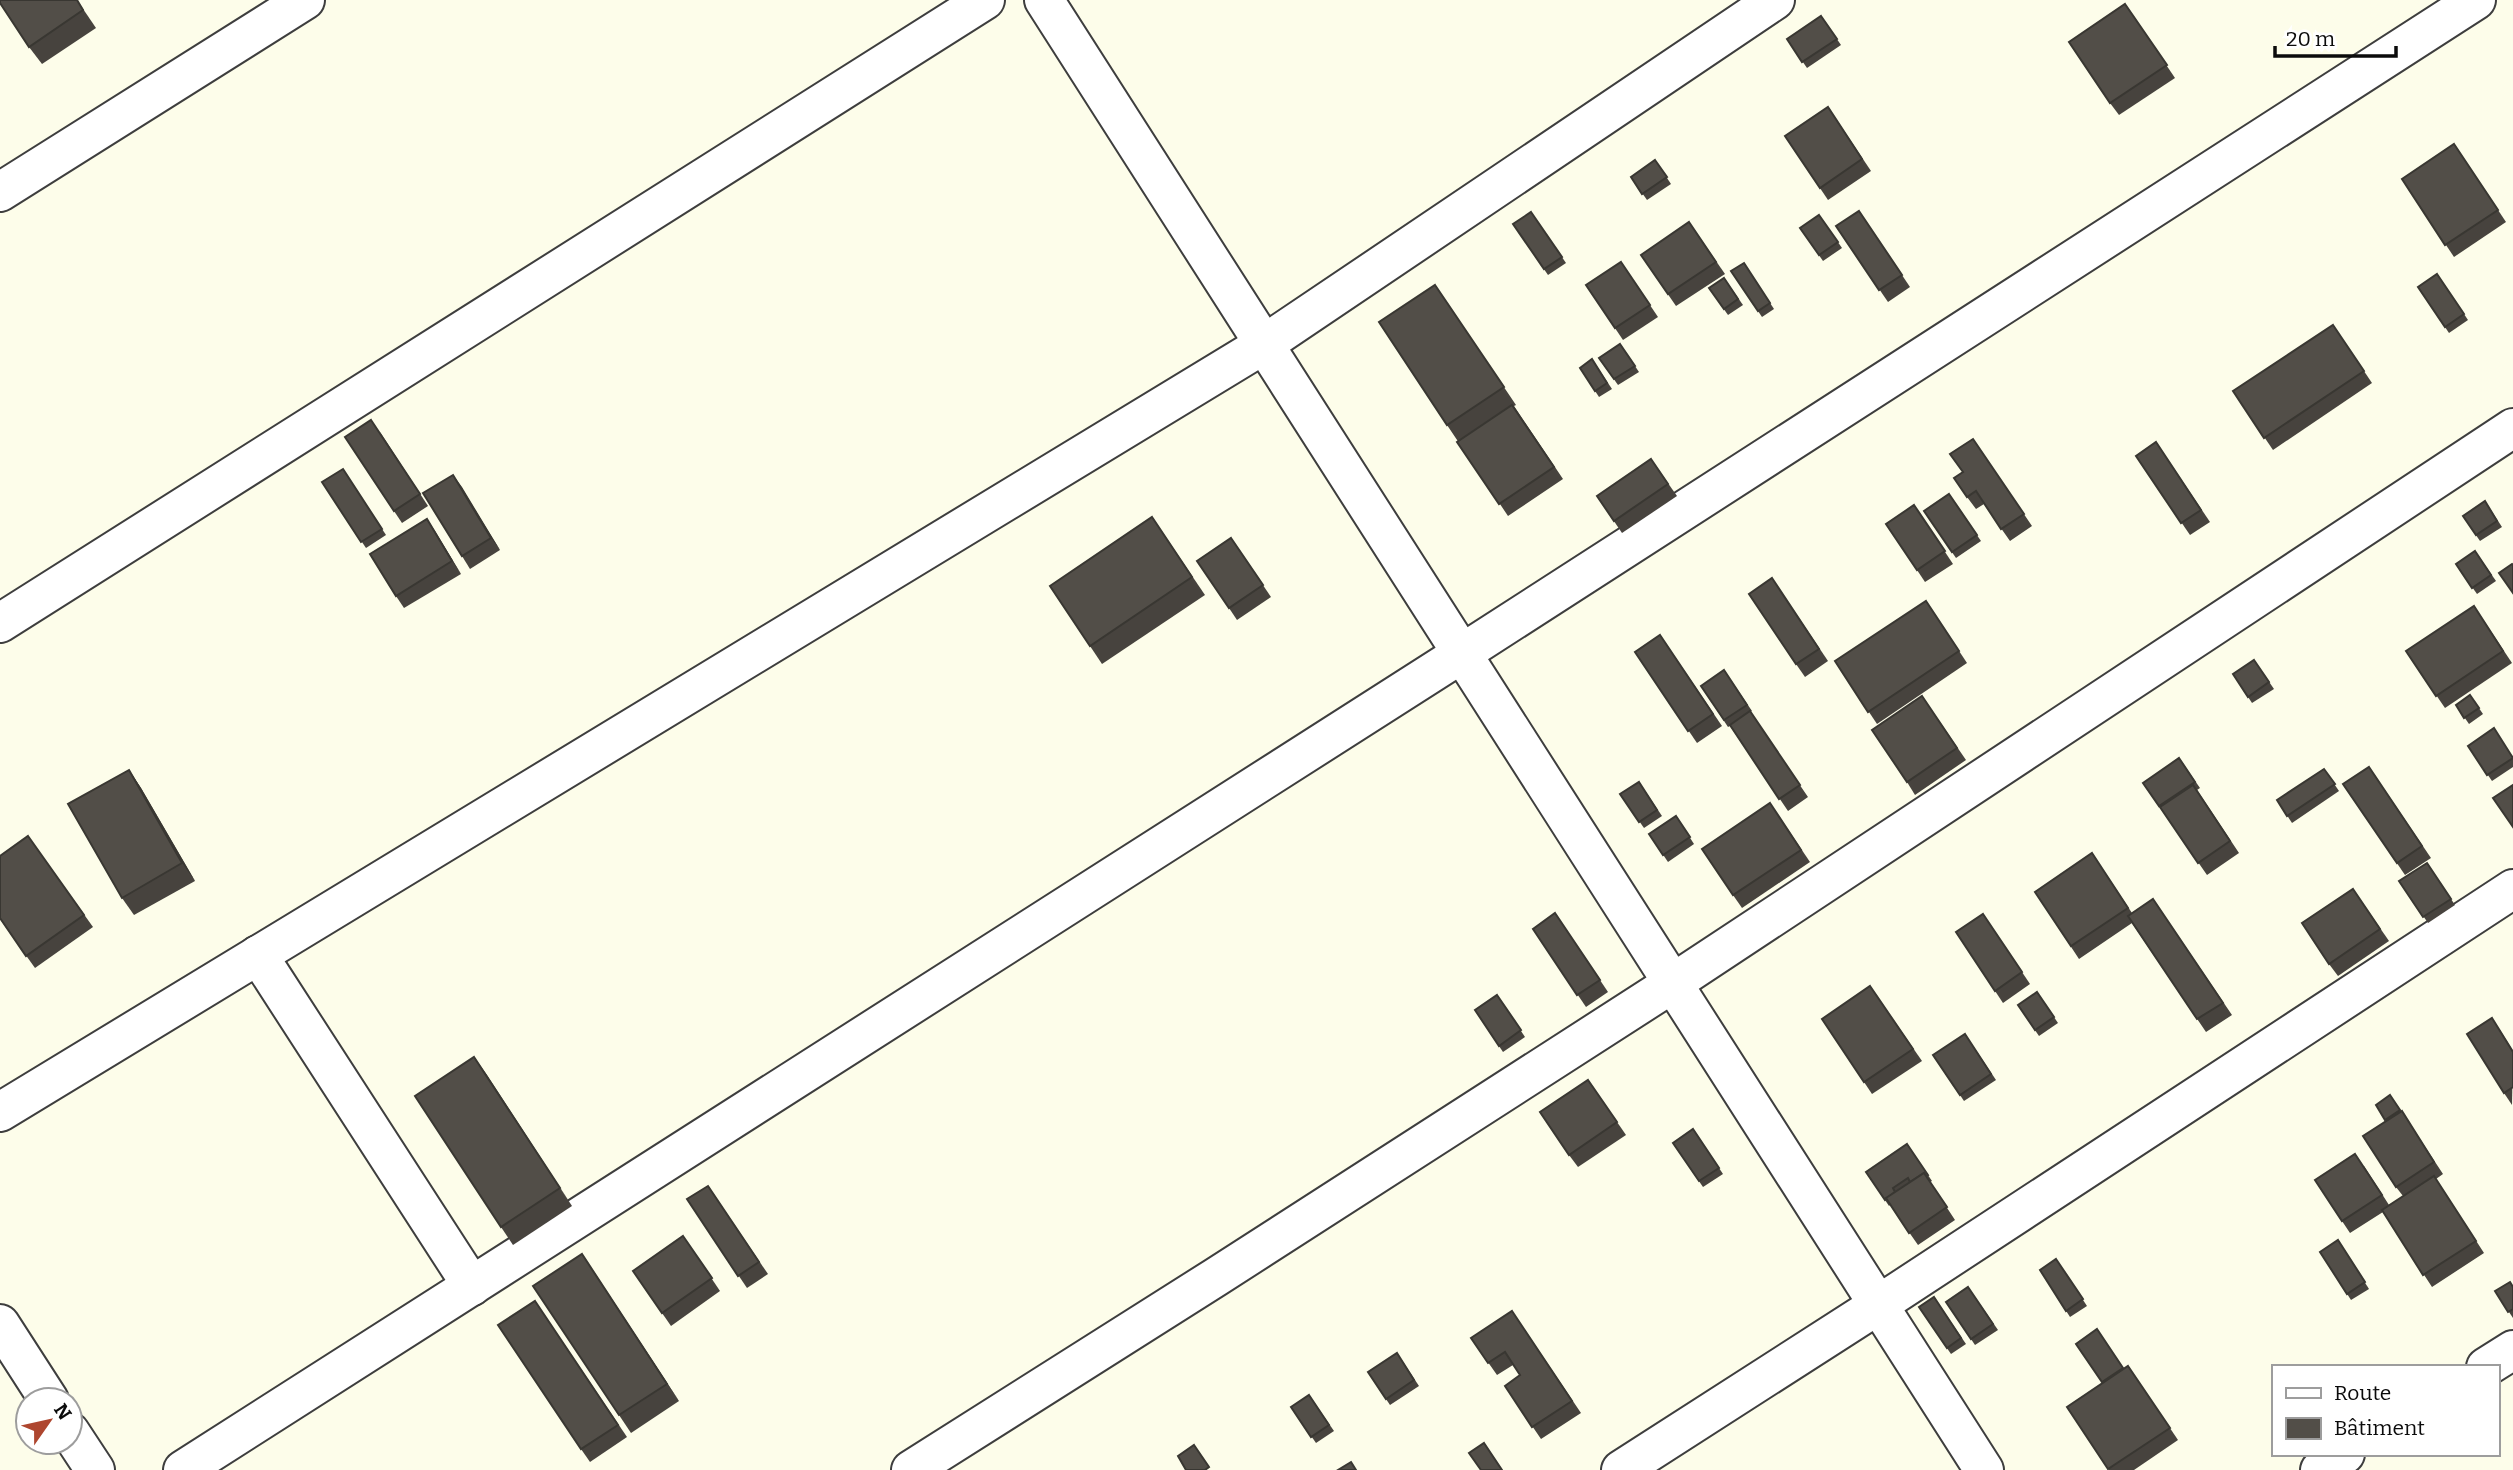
<svg xmlns="http://www.w3.org/2000/svg" width="2513" height="1470" font-family="Bitter,serif">
<rect width="100%" height="100%" fill="#fdfdea"/>
<g fill="none" stroke-linecap="round" stroke-linejoin="round">
<g stroke="#3e3e3e" stroke-width="42">
<g id="minor">
<path d="M1044,0L1984,1470"/>
<path d="M0,192L305,0"/>
<path d="M0,623L985,0"/>
<path d="M258,955L472,1286"/>
<path d="M0,1112L1263,345L1775,0"/>
<path d="M0,1324L49,1400"/>
<path d="M2486,1367L2513,1350"/>
<path d="M70,1432L95,1470"/>
<path d="M183,1470L1461,654L2476,0"/>
<path d="M911,1470L1216,1277L1673,983L2513,428"/>
<path d="M1621,1470L1878,1305L2513,889"/>
<path d="M2320,1470L2345,1454"/>
</g>
</g>
<use href="#minor" stroke="#fff" stroke-width="38"/>
</g>
<g fill="#47433e">
<path d="M77,0L96,28L42,64L29,47Z"/>
<path d="M2125,4L2175,78L2119,115L2110,103Z"/>
<path d="M1821,16L1841,45L1807,68L1787,39Z"/>
<path d="M1828,107L1871,171L1828,200L1785,136Z"/>
<path d="M2454,144L2506,222L2454,257L2402,179Z"/>
<path d="M1655,160L1671,184L1647,200L1631,177Z"/>
<path d="M1859,211L1910,287L1888,302L1836,226Z"/>
<path d="M1531,212L1566,263L1548,275L1513,224Z"/>
<path d="M1819,215L1842,248L1823,261L1800,228Z"/>
<path d="M1689,222L1725,274L1676,306L1641,255Z"/>
<path d="M1621,262L1658,317L1623,340L1586,285Z"/>
<path d="M1744,263L1774,309L1762,317L1731,271Z"/>
<path d="M2437,274L2468,320L2449,333L2418,287Z"/>
<path d="M1724,278L1743,305L1728,315L1709,288Z"/>
<path d="M1435,285L1516,405L1514,406L1563,479L1508,516L1447,425Z"/>
<path d="M2333,325L2372,383L2273,450L2233,391Z"/>
<path d="M1620,344L1639,372L1618,385L1599,358Z"/>
<path d="M1592,359L1612,389L1599,397L1580,368Z"/>
<path d="M380,432L428,506L402,523L394,511Z"/>
<path d="M1973,439L2032,526L2010,541L1984,504L1976,509L1967,497L1963,472Z"/>
<path d="M2156,442L2210,522L2190,535L2136,456Z"/>
<path d="M1651,459L1677,496L1622,533L1597,496Z"/>
<path d="M343,469L386,535L366,548L322,482Z"/>
<path d="M453,475L500,550L470,569L462,556Z"/>
<path d="M1949,494L1981,541L1956,558L1924,511Z"/>
<path d="M2485,501L2502,527L2480,541L2463,516Z"/>
<path d="M1914,505L1953,564L1925,582L1917,570Z"/>
<path d="M1152,517L1205,595L1102,664L1090,646Z"/>
<path d="M427,519L461,574L404,608L396,596Z"/>
<path d="M1231,538L1271,597L1237,620L1229,608Z"/>
<path d="M2475,551L2496,581L2477,594L2456,564Z"/>
<path d="M1772,578L1828,661L1805,677L1796,664Z"/>
<path d="M1926,601L1967,663L1877,724L1835,661Z"/>
<path d="M2474,606L2512,663L2445,708L2406,651Z"/>
<path d="M1660,635L1722,726L1697,743L1635,652Z"/>
<path d="M2254,660L2274,689L2252,703L2233,674Z"/>
<path d="M1724,670L1752,711L1750,712L1808,797L1788,811L1730,726L1728,727L1701,686Z"/>
<path d="M2470,695L2483,714L2469,724L2456,705Z"/>
<path d="M1922,696L1966,760L1915,795L1907,782Z"/>
<path d="M2468,746L2513,756V767L2492,781Z"/>
<path d="M2179,758L2200,788L2197,790L2239,853L2207,875L2143,783Z"/>
<path d="M2369,767L2431,858L2405,875L2343,784Z"/>
<path d="M2324,769L2339,791L2292,823L2277,800Z"/>
<path d="M129,770L141,788L195,881L134,915L122,898Z"/>
<path d="M1639,782L1662,816L1644,828L1620,794Z"/>
<path d="M1770,803L1810,862L1742,908L1733,895Z"/>
<path d="M1676,816L1694,844L1668,862L1649,834Z"/>
<path d="M28,836L93,927L35,968L0,919Z"/>
<path d="M2092,853L2132,913L2153,899L2232,1015L2206,1032L2132,923L2079,959L2035,892Z"/>
<path d="M2427,863L2455,905L2428,923L2399,881Z"/>
<path d="M2353,889L2389,941L2338,976L2329,964Z"/>
<path d="M1555,913L1608,992L1586,1007L1533,929Z"/>
<path d="M1983,914L2030,984L2003,1003L1956,932Z"/>
<path d="M1870,986L1922,1061L1872,1094L1822,1019Z"/>
<path d="M2037,992L2058,1023L2039,1036L2018,1005Z"/>
<path d="M1497,995L1525,1037L1503,1052L1475,1010Z"/>
<path d="M2500,1030L2513,1051L2512,1105L2504,1093Z"/>
<path d="M1965,1034L1996,1080L1964,1101L1933,1055Z"/>
<path d="M474,1057L572,1206L513,1245L501,1227Z"/>
<path d="M1588,1080L1626,1135L1578,1167L1569,1155Z"/>
<path d="M2390,1095L2410,1124L2443,1174L2436,1179L2484,1253L2432,1287L2383,1212L2350,1233L2342,1221L2364,1166L2389,1205L2403,1196L2396,1187L2386,1121L2376,1105Z"/>
<path d="M1693,1129L1723,1174L1703,1187L1673,1143Z"/>
<path d="M1907,1144L1932,1181L1930,1182L1955,1220L1918,1245L1890,1205L1889,1206L1885,1200Z"/>
<path d="M708,1186L768,1274L747,1288L687,1199Z"/>
<path d="M683,1236L720,1291L671,1326L633,1271Z"/>
<path d="M2338,1240L2369,1289L2351,1300L2320,1252Z"/>
<path d="M2056,1259L2087,1306L2070,1317L2040,1270Z"/>
<path d="M594,1272L679,1401L631,1433L619,1415Z"/>
<path d="M2513,1286V1318L2495,1291Z"/>
<path d="M1968,1287L1998,1330L1975,1345L1946,1302Z"/>
<path d="M1934,1297L1966,1344L1951,1354L1919,1307Z"/>
<path d="M535,1301L627,1437L590,1462L581,1449Z"/>
<path d="M1512,1311L1581,1413L1541,1439L1505,1386L1520,1375L1513,1365L1497,1375L1471,1338Z"/>
<path d="M1397,1353L1419,1386L1390,1405L1368,1372Z"/>
<path d="M2128,1366L2178,1440L2134,1470H2109L2067,1407Z"/>
<path d="M1309,1395L1334,1431L1316,1443L1291,1407Z"/>
</g>
<g fill="#393732">
<path d="M453,475L462,487L500,550L491,538Z"/>
<path d="M427,519L435,531L461,574L452,561Z"/>
<path d="M129,770L141,788L195,881L182,863Z"/>
<path d="M474,1057L487,1075L572,1206L560,1188Z"/>
<path d="M582,1254L594,1272L679,1401L667,1384Z"/>
</g>
<g fill="#524e48" stroke="#393732" stroke-width="2">
<path d="M0,0H77L83,10L29,47L0,3Z"/>
<path d="M2125,4L2167,65L2110,103L2069,42Z"/>
<path d="M1821,16L1837,39L1802,62L1787,39Z"/>
<path d="M1828,107L1862,159L1820,188L1785,136Z"/>
<path d="M2454,144L2498,210L2445,245L2402,179Z"/>
<path d="M1655,160L1667,177L1642,194L1631,177Z"/>
<path d="M1859,211L1902,275L1879,290L1836,226Z"/>
<path d="M1531,212L1562,257L1544,269L1513,224Z"/>
<path d="M1819,215L1838,242L1819,255L1800,228Z"/>
<path d="M1689,222L1716,262L1668,294L1641,255Z"/>
<path d="M1621,262L1650,305L1615,328L1586,285Z"/>
<path d="M1744,263L1770,303L1758,311L1731,271Z"/>
<path d="M2437,274L2464,314L2445,327L2418,287Z"/>
<path d="M1724,278L1738,299L1724,309L1709,288Z"/>
<path d="M1435,285L1504,387L1447,425L1379,322Z"/>
<path d="M2333,325L2364,371L2264,438L2233,391Z"/>
<path d="M1620,344L1635,366L1614,379L1599,358Z"/>
<path d="M1592,359L1607,383L1595,391L1580,368Z"/>
<path d="M1512,405L1554,467L1499,504L1457,442Z"/>
<path d="M371,420L420,494L394,511L345,437Z"/>
<path d="M1973,439L2024,514L2001,529L1976,491L1967,497L1954,478L1963,472L1950,454Z"/>
<path d="M2156,442L2201,510L2181,523L2136,456Z"/>
<path d="M1651,459L1668,484L1614,521L1597,496Z"/>
<path d="M343,469L382,529L361,542L322,482Z"/>
<path d="M453,475L491,538L462,556L423,493Z"/>
<path d="M1949,494L1977,535L1952,552L1924,511Z"/>
<path d="M2485,501L2497,521L2476,535L2463,516Z"/>
<path d="M1914,505L1945,551L1917,570L1886,524Z"/>
<path d="M1152,517L1192,577L1090,646L1050,586Z"/>
<path d="M427,519L452,561L396,596L370,554Z"/>
<path d="M1231,538L1263,585L1229,608L1197,561Z"/>
<path d="M2475,551L2491,575L2472,588L2456,564Z"/>
<path d="M2512,564L2513,565V593L2499,573Z"/>
<path d="M1772,578L1819,649L1796,664L1749,594Z"/>
<path d="M1926,601L1959,651L1868,712L1835,661Z"/>
<path d="M2474,606L2503,651L2436,696L2406,651Z"/>
<path d="M1660,635L1713,714L1688,731L1635,652Z"/>
<path d="M2254,660L2269,682L2248,697L2233,674Z"/>
<path d="M1724,670L1747,705L1724,720L1701,686Z"/>
<path d="M2470,695L2479,708L2464,718L2456,705Z"/>
<path d="M1922,696L1957,748L1907,782L1872,730Z"/>
<path d="M1750,711L1800,785L1779,799L1730,725Z"/>
<path d="M2494,728L2513,758L2487,775L2468,746Z"/>
<path d="M2179,758L2195,782L2159,806L2143,783Z"/>
<path d="M2369,767L2422,846L2397,863L2343,784Z"/>
<path d="M2324,769L2335,784L2287,816L2277,800Z"/>
<path d="M129,770L182,863L122,898L68,804Z"/>
<path d="M1639,782L1657,810L1639,822L1620,794Z"/>
<path d="M2193,785L2230,841L2198,863L2160,807Z"/>
<path d="M2513,785V827L2493,798Z"/>
<path d="M1770,803L1801,850L1733,895L1702,849Z"/>
<path d="M1676,816L1690,837L1663,855L1649,834Z"/>
<path d="M28,836L84,915L26,956L0,918V856Z"/>
<path d="M2092,853L2128,908L2071,946L2035,892Z"/>
<path d="M2427,863L2451,899L2423,917L2399,881Z"/>
<path d="M2353,889L2380,929L2329,964L2302,923Z"/>
<path d="M2153,899L2223,1003L2197,1019L2128,916Z"/>
<path d="M1555,913L1600,980L1577,995L1533,929Z"/>
<path d="M1983,914L2022,972L1995,991L1956,932Z"/>
<path d="M1870,986L1913,1049L1864,1082L1822,1019Z"/>
<path d="M2037,992L2054,1017L2035,1030L2018,1005Z"/>
<path d="M1497,995L1521,1030L1499,1046L1475,1010Z"/>
<path d="M2492,1018L2513,1052V1087L2504,1093L2467,1034Z"/>
<path d="M1965,1034L1991,1074L1960,1095L1933,1055Z"/>
<path d="M474,1057L560,1188L501,1227L415,1096Z"/>
<path d="M1588,1080L1617,1122L1569,1155L1540,1112Z"/>
<path d="M2390,1095L2400,1110L2385,1120L2376,1105Z"/>
<path d="M2402,1111L2434,1162L2396,1187L2363,1136Z"/>
<path d="M1693,1129L1719,1168L1699,1181L1673,1143Z"/>
<path d="M1907,1144L1928,1175L1926,1176L1924,1173L1910,1182L1908,1178L1893,1188L1895,1192L1885,1200L1866,1172Z"/>
<path d="M2355,1154L2382,1195L2342,1221L2315,1180Z"/>
<path d="M1924,1173L1947,1207L1909,1233L1886,1198Z"/>
<path d="M2434,1176L2476,1241L2423,1275L2382,1210Z"/>
<path d="M708,1186L759,1262L738,1276L687,1199Z"/>
<path d="M683,1236L712,1278L662,1313L633,1271Z"/>
<path d="M2338,1240L2365,1282L2347,1294L2320,1252Z"/>
<path d="M582,1254L667,1384L619,1415L533,1286Z"/>
<path d="M2056,1259L2083,1299L2066,1311L2040,1270Z"/>
<path d="M2510,1282L2513,1287V1309L2508,1312L2495,1291Z"/>
<path d="M1968,1287L1993,1324L1971,1339L1946,1302Z"/>
<path d="M1934,1297L1961,1338L1947,1348L1919,1307Z"/>
<path d="M535,1301L618,1425L581,1449L498,1325Z"/>
<path d="M1512,1311L1572,1401L1532,1427L1505,1386L1520,1375L1505,1352L1488,1363L1471,1338Z"/>
<path d="M2097,1329L2123,1368L2102,1382L2076,1344Z"/>
<path d="M1397,1353L1414,1380L1386,1399L1368,1372Z"/>
<path d="M2128,1366L2170,1428L2108,1469L2067,1407Z"/>
<path d="M1309,1395L1329,1425L1311,1437L1291,1407Z"/>
<path d="M1484,1443L1502,1470H1481L1469,1453Z"/>
<path d="M1194,1445L1209,1467L1205,1470H1186L1178,1456Z"/>
<path d="M1351,1462L1356,1470H1338Z"/>
</g>
<rect x="2272" y="1365" width="228" height="91" fill="#ffffff" stroke="#9d9d9d" stroke-width="2"/>
<rect x="2286" y="1388" width="35" height="10" fill="#ffffff" stroke="#9d9d9d" stroke-width="2"/>
<text x="2334" y="1400" font-size="21" fill="#0b0b0b">Route</text>
<rect x="2286" y="1418" width="35" height="21" fill="#524e48" stroke="#9d9d9d" stroke-width="2"/>
<text x="2334" y="1435" font-size="21" fill="#0b0b0b">Bâtiment</text>
<g transform="translate(49 1421) rotate(56)"><circle r="33" fill="#ffffff" stroke="#9d9d9d" stroke-width="2"/>
<path d="M0-5L12 26L0 18L-12 26Z" fill="#ae462f"/>
<text y="-10" font-size="19" font-weight="bold" text-anchor="middle" fill="#0b0b0b">N</text>
</g>
<path d="M2275 46v10h121v-10" fill="none" stroke="#0b0b0b" stroke-width="3.5"/>
<text x="2286" y="46" font-size="21" fill="#0b0b0b" stroke="#ffffff" stroke-width="5" paint-order="stroke">20 m</text>
</svg>
